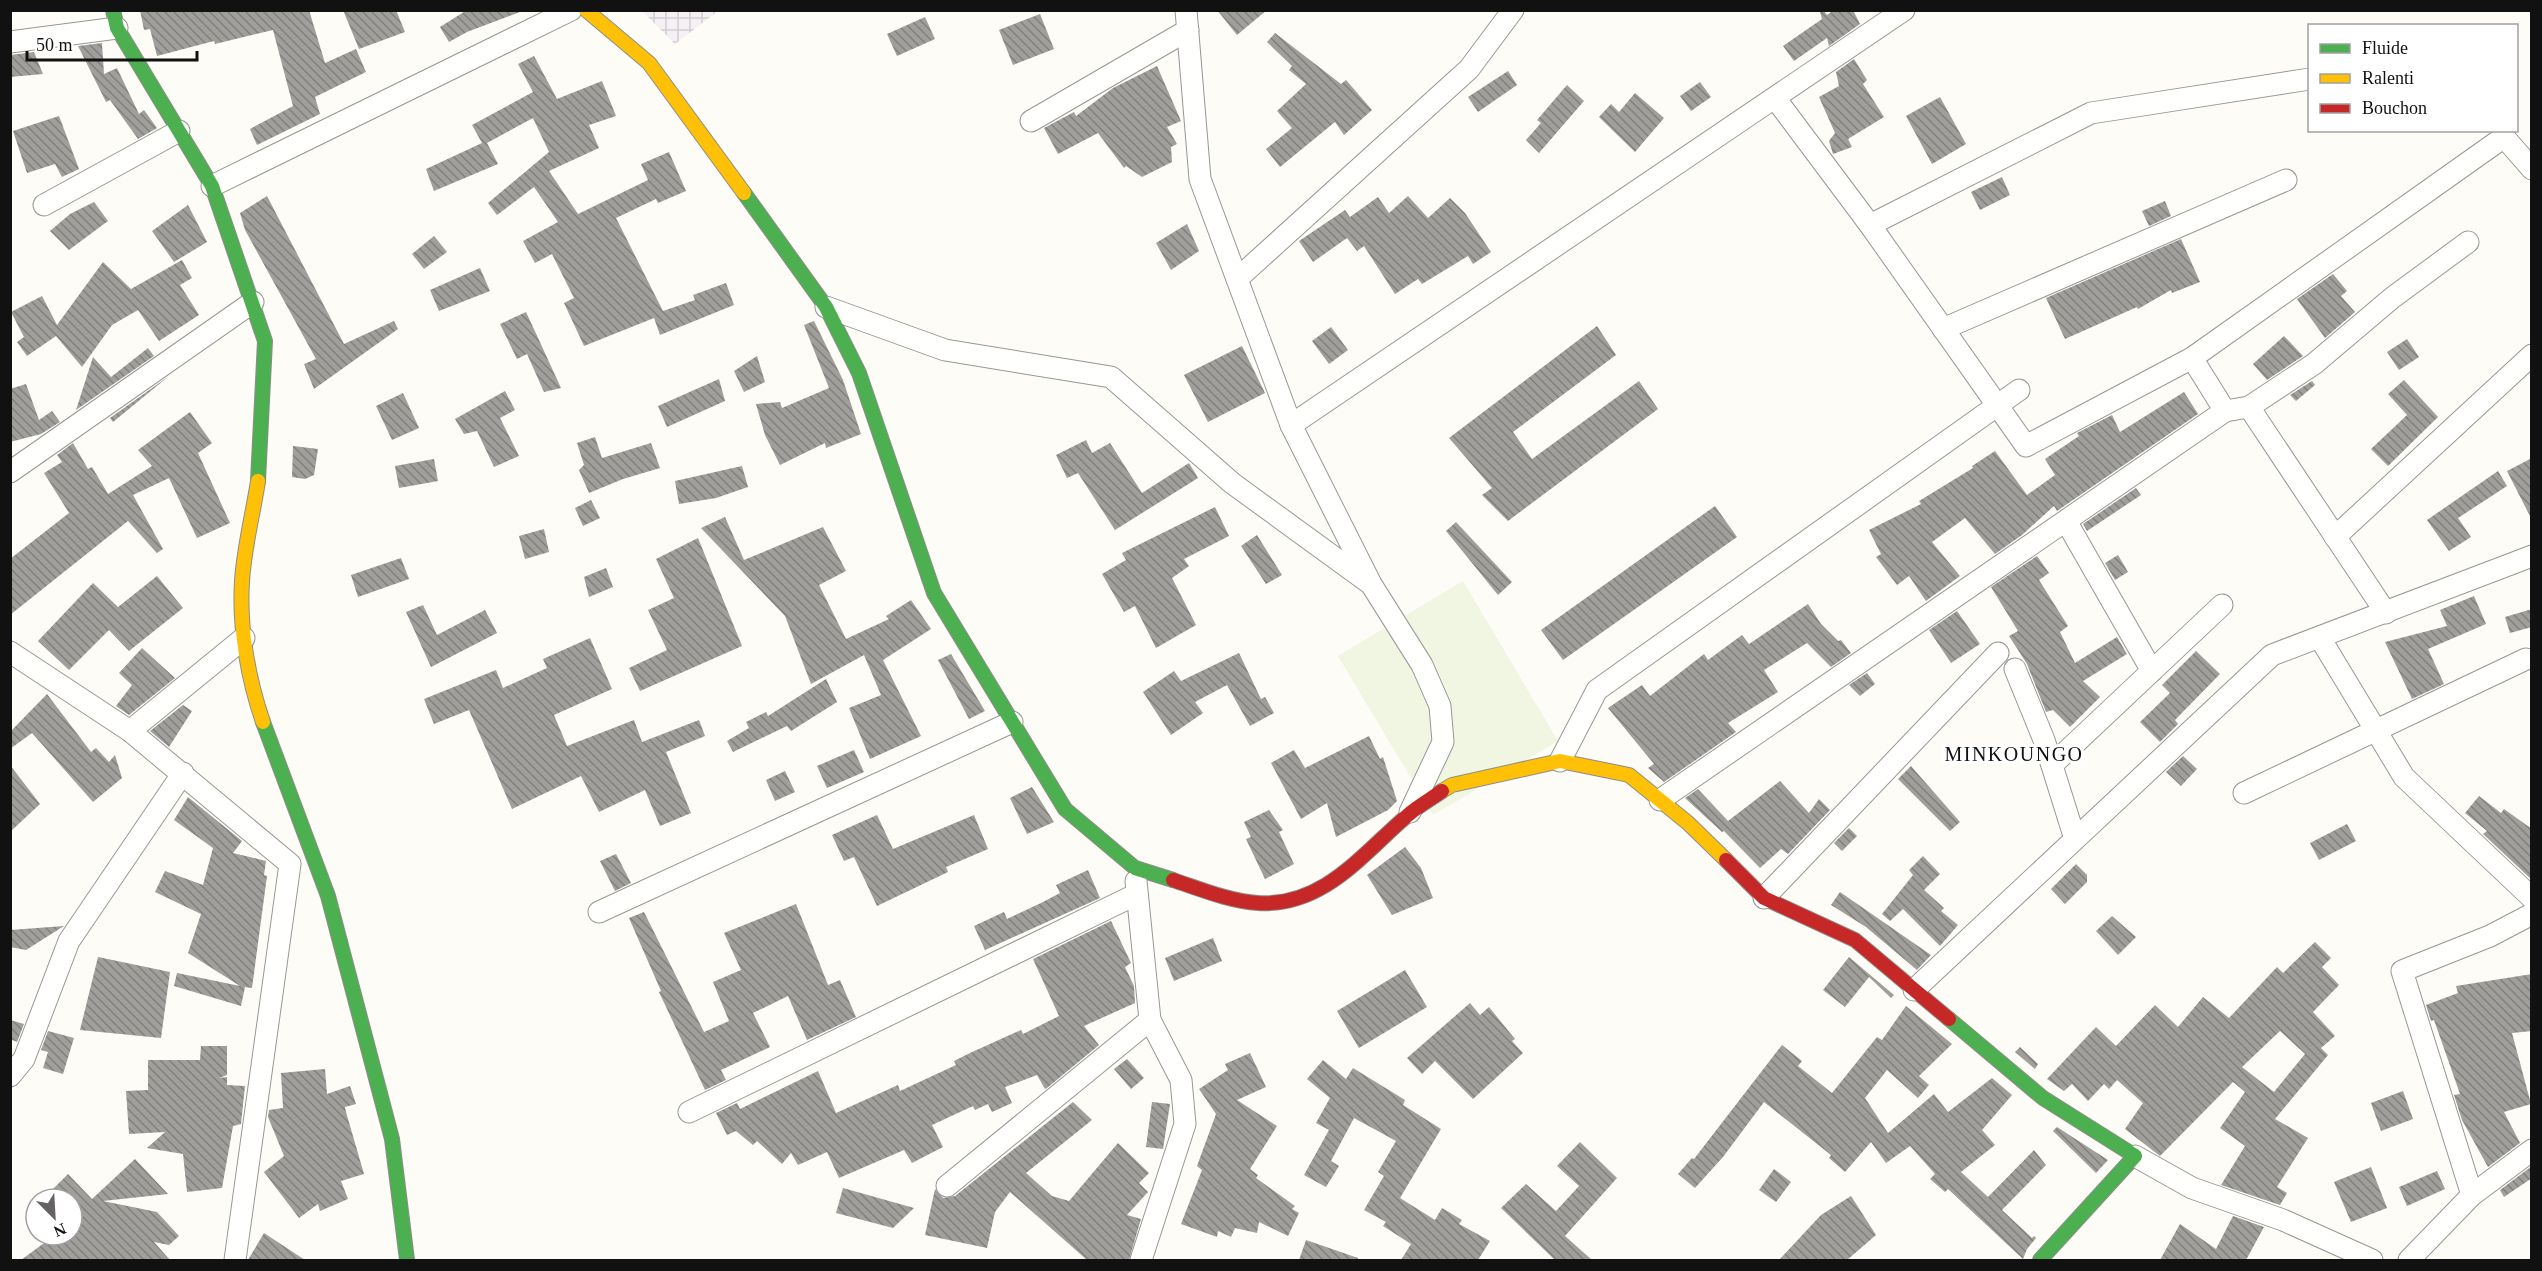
<svg xmlns="http://www.w3.org/2000/svg" width="2542" height="1271" font-family="'Times New Roman',serif">
<defs>
<pattern id="industrial-grid" width="8" height="8" patternUnits="userSpaceOnUse" patternTransform="scale(1.5)"><rect width="8" height="8" fill="#f5f0f3"/><path d="M0 4h8M4 0v8" fill="none" stroke="#d1cdcf"/></pattern>
<pattern id="building-back-hatch" width="6" height="6" patternUnits="userSpaceOnUse" patternTransform="scale(1.5)"><rect width="6" height="6" fill="#a19f9c"/><path d="M-1 5l2 2M0 0l6 6M5-1l2 2" fill="none" stroke="#82807e"/></pattern>
</defs>
<rect width="100%" height="100%" fill="#fdfcf7"/>
<path fill="url(#industrial-grid)" d="M642,11H718L675,44Z"/>
<path fill="#f0f6e1" d="M1463,581L1558,741L1433,815L1338,656Z"/>
<g fill="url(#building-back-hatch)" fill-rule="evenodd">
<path d="M140,10H309L325,63L356,49L366,72L315,97L320,114L257,145L250,129L293,106L273,30L215,44L214,41L157,56L150,29L144,30Z"/>
<path d="M343,10H396L405,32L359,49Z"/>
<path d="M467,10H519L520,12L467,32L449,42L440,27Z"/>
<path d="M1217,10H1267L1237,35Z"/>
<path d="M1834,10H1853L1860,24L1829,46L1827,38L1794,61L1783,46L1822,19L1820,12L1824,11L1827,15Z"/>
<path d="M1040,14L1054,49L1013,65L999,30Z"/>
<path d="M925,17L935,39L897,56L887,34Z"/>
<path d="M1275,33L1341,84L1346,80L1372,110L1344,135L1335,122L1280,167L1266,149L1292,128L1277,111L1306,84L1289,70L1292,66L1267,42Z"/>
<path d="M102,43L104,74L117,68L139,114L144,110L157,128L138,139L110,100L106,102L78,46Z"/>
<path d="M34,52L43,74L10,77V55Z"/>
<path d="M534,56L557,99L602,81L616,116L589,125L599,148L549,171L578,214L648,180L641,164L669,152L686,191L658,203L656,199L616,218L663,311L695,300L693,295L726,283L734,305L660,335L654,318L584,346L564,303L574,298L552,254L535,263L523,241L558,222L534,187L497,215L488,203L549,152L533,118L487,143L498,164L434,191L426,169L482,143L472,125L533,92L518,64Z"/>
<path d="M1854,59L1867,80L1863,84L1884,117L1848,139L1852,147L1833,154L1829,141L1835,133L1819,97L1839,86L1836,72Z"/>
<path d="M1157,66L1181,121L1167,127L1177,144L1171,147L1172,162L1142,177L1126,166L1124,168L1098,133L1058,154L1044,128L1074,112L1076,116L1113,88Z"/>
<path d="M1508,71L1517,85L1478,112L1468,97Z"/>
<path d="M1700,82L1711,97L1691,111L1680,96Z"/>
<path d="M1567,85L1584,101L1539,153L1526,140L1541,123L1537,120Z"/>
<path d="M1635,93L1664,118L1635,152L1599,117L1611,104L1619,112Z"/>
<path d="M1940,97L1966,144L1932,164L1906,116Z"/>
<path d="M59,116L79,169L62,177L55,164L27,173L13,131Z"/>
<path d="M2002,177L2010,195L1980,210L1971,192Z"/>
<path d="M267,196L344,344L394,321L398,329L314,389L304,364L316,359L245,230L240,213Z"/>
<path d="M1408,196L1428,218L1450,198L1465,213L1491,252L1473,264L1468,256L1422,284L1418,279L1395,294L1364,246L1357,251L1347,238L1313,262L1299,241L1345,210L1350,217L1378,197L1389,213Z"/>
<path d="M2165,201L2171,216L2149,226L2142,211Z"/>
<path d="M94,202L108,221L69,250L50,231L70,214Z"/>
<path d="M188,205L207,242L174,262L152,231Z"/>
<path d="M1187,224L1199,251L1171,270L1156,243Z"/>
<path d="M434,236L447,252L424,269L412,254Z"/>
<path d="M2181,239L2200,282L2172,293L2171,290L2138,309L2137,307L2065,339L2046,298Z"/>
<path d="M182,260L192,278L180,285L199,315L159,341L138,310L112,325L82,367L56,336L27,356L17,342L24,337L11,312L42,296L57,325L103,262L131,289Z"/>
<path d="M480,268L490,291L439,311L430,290Z"/>
<path d="M2333,274L2347,291L2341,296L2355,312L2325,338L2297,299Z"/>
<path d="M526,312L539,340L561,388L544,392L527,354L517,359L500,324Z"/>
<path d="M814,321L843,380L861,434L826,448L825,443L780,465L765,435L756,404L780,402L782,408L829,388L804,325Z"/>
<path d="M1597,326L1616,355L1513,432L1532,459L1639,381L1658,409L1508,521L1482,495L1492,488L1449,438Z"/>
<path d="M1331,327L1348,350L1329,364L1312,341Z"/>
<path d="M2284,336L2303,356L2267,380L2253,364Z"/>
<path d="M2407,339L2419,357L2399,370L2387,352Z"/>
<path d="M1242,346L1265,393L1208,422L1184,375Z"/>
<path d="M148,348L154,356L76,410L93,357L111,377Z"/>
<path d="M757,356L765,382L744,392L734,371Z"/>
<path d="M169,376L113,422L110,418Z"/>
<path d="M719,379L725,401L667,427L658,406Z"/>
<path d="M2404,380L2438,417L2388,466L2371,449L2407,415L2388,394Z"/>
<path d="M2312,381L2315,385L2296,401L2290,395Z"/>
<path d="M26,384L39,420L52,411L60,422L41,434L10,442V389Z"/>
<path d="M505,391L515,410L500,418L519,456L494,467L477,431L464,434L455,419Z"/>
<path d="M2184,392L2198,414L2057,511L2054,506L2022,535L1995,554L1965,518L1932,542L1960,576L1926,601L1909,576L1897,585L1876,557L1881,554L1869,530L1921,504L1919,501L1973,468L1972,466L1995,451L2027,495L2055,475L2045,459L2079,436L2077,433L2112,415L2120,432Z"/>
<path d="M403,393L419,428L392,440L376,406Z"/>
<path d="M190,412L212,443L198,453L230,523L197,538L169,478L133,495L163,549L157,553L128,521L10,615V559L69,513L44,473L62,462L57,455L73,443L88,469L92,467L108,494L152,466L138,450Z"/>
<path d="M595,437L602,458L651,443L660,468L623,479L589,493L579,470L584,465L577,443Z"/>
<path d="M1086,440L1092,453L1110,443L1142,493L1189,463L1198,478L1115,530L1078,473L1067,478L1056,455Z"/>
<path d="M293,446L318,449L314,475L305,479L292,477Z"/>
<path d="M2532,458V520L2507,471Z"/>
<path d="M434,459L438,481L399,488L395,466Z"/>
<path d="M742,466L748,487L716,498L679,504L675,481Z"/>
<path d="M2498,471L2507,486L2458,518L2471,537L2449,551L2427,520Z"/>
<path d="M2136,488L2141,495L2087,531L2083,524Z"/>
<path d="M591,500L600,518L583,526L575,508Z"/>
<path d="M1715,506L1737,537L1563,660L1541,630Z"/>
<path d="M1215,507L1229,536L1184,559L1189,566L1172,578L1196,625L1156,648L1135,606L1124,612L1102,574L1126,560L1122,553Z"/>
<path d="M725,517L744,560L823,527L846,571L819,585L846,639L889,619L886,616L911,600L931,629L883,660L921,736L870,759L849,708L881,695L864,655L811,684L785,616L701,528Z"/>
<path d="M1456,522L1512,582L1498,595L1446,531Z"/>
<path d="M544,529L549,552L525,559L519,536Z"/>
<path d="M1257,535L1282,575L1266,584L1241,546Z"/>
<path d="M698,538L742,646L640,691L629,668L667,650L648,610L674,598L656,559Z"/>
<path d="M2118,555L2128,572L2115,580L2105,563Z"/>
<path d="M2037,556L2049,573L2039,580L2068,626L2060,632L2075,663L2117,637L2127,654L2083,681L2100,697L2070,727L2053,710L2046,712L2027,664L2009,636L2018,631L1991,587Z"/>
<path d="M401,558L409,579L358,597L351,575Z"/>
<path d="M606,568L613,587L589,597L584,577Z"/>
<path d="M157,576L183,608L129,651L109,630L69,670L38,641L93,583L118,607Z"/>
<path d="M2474,596L2486,624L2428,649L2444,684L2412,699L2385,642L2447,626L2440,610Z"/>
<path d="M1808,604L1821,624L1838,641L1841,640L1851,653L1831,667L1807,643L1764,670L1778,692L1728,723L1736,732L1664,782L1648,768L1654,764L1608,708L1642,685L1650,696L1704,654L1708,660L1742,635L1749,644Z"/>
<path d="M423,605L437,635L485,610L497,633L431,667L406,612Z"/>
<path d="M2532,609V627L2510,633L2505,617Z"/>
<path d="M1957,611L1980,644L1951,663L1929,630Z"/>
<path d="M590,638L612,689L554,715L567,746L634,720L642,742L699,720L705,736L666,752L691,813L660,826L645,790L599,812L581,776L512,809L469,710L434,724L424,699L496,670L503,688L547,668L543,659Z"/>
<path d="M142,648L175,678L129,715L116,706L132,685L119,673Z"/>
<path d="M2196,651L2220,674L2175,720L2178,724L2160,742L2140,722L2170,693L2162,685Z"/>
<path d="M1239,653L1261,699L1265,697L1274,713L1250,726L1227,685L1195,702L1203,713L1171,735L1143,692L1174,671L1181,681Z"/>
<path d="M951,654L985,711L969,719L938,660Z"/>
<path d="M1867,673L1875,684L1860,696L1849,685Z"/>
<path d="M826,679L837,702L791,731L787,726L733,752L727,741L749,728L746,722L766,712L768,716Z"/>
<path d="M47,694L91,752L96,748L109,762L115,755L122,778L93,802L32,733L10,749V732Z"/>
<path d="M183,705L192,711L169,747L150,731Z"/>
<path d="M1369,736L1380,759L1383,757L1397,801L1388,810L1336,837L1327,803L1301,819L1271,763L1294,750L1305,768Z"/>
<path d="M854,750L864,772L827,788L817,766Z"/>
<path d="M2183,756L2197,769L2181,786L2166,772Z"/>
<path d="M10,765L40,804L10,832Z"/>
<path d="M1911,766L1960,822L1950,831L1898,779Z"/>
<path d="M785,771L795,792L775,801L766,780Z"/>
<path d="M1780,781L1809,813L1819,799L1830,810L1788,854L1781,849L1760,868L1724,831L1722,832L1685,798L1698,789L1728,821Z"/>
<path d="M1032,787L1054,822L1027,834L1010,798Z"/>
<path d="M2479,796L2501,813L2504,809L2532,829V880L2483,834L2487,831L2465,813Z"/>
<path d="M188,797L242,841L233,853L266,861L264,875L267,876L252,988L245,987L241,1006L174,986L177,973L240,986L188,953L201,914L155,892L165,871L203,885L213,848L174,820Z"/>
<path d="M1269,810L1283,830L1279,832L1294,864L1265,879L1246,839L1251,837L1244,822Z"/>
<path d="M877,815L893,849L974,815L988,849L946,867L948,872L877,906L854,857L844,861L832,835Z"/>
<path d="M2347,824L2356,841L2319,860L2310,843Z"/>
<path d="M1849,828L1857,836L1842,851L1834,843Z"/>
<path d="M1405,847L1421,868L1433,898L1392,915L1367,875Z"/>
<path d="M616,854L631,883L615,891L600,861Z"/>
<path d="M1923,856L1940,874L1924,890L1944,908L1941,911L1958,925L1940,946L1903,909L1890,921L1882,914L1913,875L1909,870Z"/>
<path d="M2076,864L2087,875V882L2065,904L2051,889Z"/>
<path d="M1088,870L1100,898L985,950L974,926L1004,912L1007,919L1041,903L1060,893L1056,885Z"/>
<path d="M1840,892L1931,955L1917,970L1866,927L1831,905Z"/>
<path d="M796,904L828,985L840,980L856,1017L807,1040L788,996L753,1013L770,1047L721,1070L726,1080L705,1090L659,992L661,991L629,918L644,912L704,1032L729,1021L713,982L741,970L724,933Z"/>
<path d="M2112,916L2136,937L2118,955L2096,931Z"/>
<path d="M1111,921L1131,963L1125,967L1134,986L1135,1003L1084,1026L1099,1045L1047,1088L1045,1089L1037,1075L1005,1087L1012,1103L992,1112L988,1104L975,1110L973,1106L932,1125L943,1147L912,1163L904,1150L839,1178L827,1152L798,1165L791,1153L782,1164L757,1141L753,1145L736,1131L727,1135L716,1113L737,1103L740,1109L818,1071L836,1113L898,1085L900,1091L956,1065L954,1061L970,1053L1021,1030L1023,1034L1059,1016L1033,959Z"/>
<path d="M64,926L26,950L10,947V930Z"/>
<path d="M1213,938L1222,961L1174,981L1165,958Z"/>
<path d="M2315,942L2331,958L2322,967L2339,985L2313,1012L2335,1036L2321,1048L2328,1055L2275,1119L2308,1138L2277,1187L2287,1193L2280,1205L2221,1185L2245,1146L2220,1128L2245,1092L2233,1082L2160,1156L2125,1129L2143,1103L2117,1080L2109,1089L2104,1084L2088,1101L2072,1084L2064,1091L2047,1079L2096,1027L2116,1046L2155,1005L2178,1027L2203,997L2229,1018L2277,967L2283,973ZM2280,1031L2305,1054L2274,1092L2242,1067Z"/>
<path d="M98,957L170,972L161,1038L80,1030Z"/>
<path d="M1849,957L1894,995L1891,998L1869,977L1845,1007L1823,990Z"/>
<path d="M1405,970L1427,1007L1359,1048L1337,1011Z"/>
<path d="M2532,974V1031L2512,1033L2531,1104L2504,1112L2520,1143L2488,1167L2462,1120L2454,1095L2460,1094L2434,1020L2431,1021L2426,1005L2458,993L2456,986Z"/>
<path d="M1470,1003L1480,1015L1489,1007L1515,1039L1512,1041L1523,1053L1473,1099L1435,1061L1422,1074L1407,1058Z"/>
<path d="M1906,1006L1952,1044L1919,1076L1929,1085L1918,1098L1887,1070L1865,1098L1888,1133L1934,1094L1948,1112L1992,1078L2012,1095L1982,1130L1995,1145L1961,1172L1988,1197L2034,1150L2046,1165L2002,1210L2032,1238L2034,1236L2036,1238L2027,1249L2023,1259L1948,1189L1945,1192L1930,1179L1935,1174L1910,1146L1886,1163L1871,1142L1845,1172L1829,1158L1831,1155L1764,1102L1723,1157L1695,1188L1678,1174L1692,1158L1694,1159L1782,1045L1802,1061L1798,1066L1832,1093L1877,1037L1882,1040Z"/>
<path d="M10,1020L24,1024L17,1042L10,1039Z"/>
<path d="M48,1031L74,1038L63,1074L43,1068L48,1052L41,1050Z"/>
<path d="M201,1046H227V1075L219,1078L227,1077V1085L245,1086L241,1124L233,1126L222,1188L187,1192L183,1154L147,1148L165,1132L129,1134L126,1091L148,1090V1060H200Z"/>
<path d="M2020,1047L2038,1064L2035,1069L2015,1052Z"/>
<path d="M1250,1053L1266,1087L1237,1100L1277,1126L1250,1169L1258,1175L1256,1178L1295,1206L1292,1209L1299,1213L1288,1236L1259,1222L1257,1233L1235,1228L1231,1237L1218,1231L1217,1237L1181,1224L1202,1170L1197,1166L1216,1114L1199,1089L1228,1070L1225,1064Z"/>
<path d="M1127,1059L1144,1078L1131,1089L1114,1069Z"/>
<path d="M1323,1060L1346,1079L1353,1068L1405,1100L1403,1105L1441,1129L1400,1198L1435,1220L1442,1208L1462,1220L1459,1224L1490,1241L1478,1260H1401L1411,1244L1383,1226L1386,1222L1364,1210L1384,1176L1378,1172L1396,1141L1354,1118L1331,1161L1339,1166L1326,1187L1304,1175L1329,1130L1316,1123L1330,1098L1307,1079Z"/>
<path d="M325,1069L327,1094L350,1086L356,1104L345,1107L346,1112L364,1174L341,1181L348,1199L320,1211L318,1204L299,1218L264,1172L284,1156L268,1117L269,1110L283,1108L281,1073Z"/>
<path d="M2403,1091L2413,1119L2381,1131L2371,1103Z"/>
<path d="M1073,1102L1092,1120L1026,1173L1052,1196L1069,1201L1118,1143L1149,1173L1139,1183L1148,1192L1127,1215L1141,1219L1129,1260H1087L1010,1192L995,1212L987,1248L925,1235L935,1189L943,1198L955,1196Z"/>
<path d="M1152,1102L1170,1104L1163,1149L1146,1147Z"/>
<path d="M2057,1127L2108,1160L2096,1173L2053,1131Z"/>
<path d="M1580,1142L1617,1178L1565,1236L1592,1260H1555L1501,1208L1526,1184L1556,1211L1579,1186L1557,1166Z"/>
<path d="M135,1159L168,1194L103,1201L157,1212L179,1236L169,1245L154,1242L170,1260H21L55,1235H72V1199H43L68,1174L92,1199Z"/>
<path d="M2532,1166V1178L2504,1197L2500,1190Z"/>
<path d="M2371,1167L2387,1208L2351,1222L2334,1182Z"/>
<path d="M1774,1169L1791,1182L1776,1202L1759,1190Z"/>
<path d="M2437,1171L2445,1189L2407,1206L2399,1187Z"/>
<path d="M843,1188L914,1208L893,1228L836,1213Z"/>
<path d="M1851,1196L1876,1235L1847,1260H1779L1821,1215Z"/>
<path d="M2233,1216L2264,1227L2246,1260H2160L2180,1224L2216,1249Z"/>
<path d="M264,1233L305,1260H248Z"/>
<path d="M1306,1240L1358,1258V1260H1299Z"/>
</g>
<g fill="none" stroke-linecap="round" stroke-linejoin="round">
<g stroke="#979795" stroke-width="23">
<g id="street">
<path d="M1186,10L1200,179L1291,425L1371,584L1422,665L1440,706L1443,742L1410,812"/>
<path d="M10,42L117,28"/>
<path d="M1775,98L1870,225L2026,446L2192,358L2504,137L2532,169"/>
<path d="M1031,121L1188,30"/>
<path d="M212,186L571,10"/>
<path d="M44,205L179,131"/>
<path d="M1870,225L2091,113L2310,79"/>
<path d="M1237,279L1469,69L1513,10"/>
<path d="M826,307L945,350L1111,377L1232,483L1368,582"/>
<path d="M1943,329L2286,180"/>
<path d="M2192,358L2225,411"/>
<path d="M2249,407L2386,613"/>
<path d="M1291,425L1904,10"/>
<path d="M10,472L253,302"/>
<path d="M2066,521L2152,671"/>
<path d="M2335,537L2532,355"/>
<path d="M2320,638L2404,777L2532,898"/>
<path d="M10,652L130,731L290,864L235,1260"/>
<path d="M2015,669L2044,740L2075,839"/>
<path d="M130,731L244,638"/>
<path d="M1560,761L1597,690L2019,390"/>
<path d="M2052,765L2222,605"/>
<path d="M2244,793L2526,659"/>
<path d="M1660,800L2225,411L2249,407L2314,364L2392,298L2468,242"/>
<path d="M1764,898L1998,653"/>
<path d="M599,912L1012,722"/>
<path d="M1914,990L2272,655L2532,556"/>
<path d="M10,1076L24,1059L69,941L183,773"/>
<path d="M689,1112L1137,894"/>
<path d="M2135,1156L2192,1188L2283,1220L2372,1260"/>
<path d="M947,1186L1150,1020L1136,881"/>
<path d="M2472,1195L2402,971L2490,936L2532,914"/>
<path d="M1141,1260L1185,1124L1181,1080L1150,1020"/>
<path d="M2409,1260L2472,1195L2532,1150"/>
</g>
</g>
<g stroke="#8e8d8b" stroke-width="16">
<g id="fast">
<path d="M113,10L117,28L212,186L265,341L258,481"/>
<path d="M744,193L826,307L859,373L934,593L1065,809L1135,868L1173,880"/>
<path d="M263,722L328,896L392,1139L407,1260"/>
<path d="M1949,1019L2043,1098L2135,1156L2040,1260"/>
</g>
</g>
<g stroke="#8e8d8b" stroke-width="16">
<g id="slow">
<path d="M586,10L649,63L744,193"/>
<path d="M258,481C253,514 244,548 242,581C239,627 248,679 263,722"/>
<path d="M1442,791L1452,785L1560,761L1629,775L1688,823L1726,860"/>
</g>
</g>
<g stroke="#8e8d8b" stroke-width="16">
<g id="jam">
<path d="M1726,860L1764,898L1855,940L1949,1019"/>
<path d="M1173,880C1200,889 1229,901 1258,903C1324,907 1363,853 1408,815C1418,806 1431,799 1442,791"/>
</g>
</g>
<use href="#street" stroke="#fffffe" stroke-width="21"/>
<use href="#fast" stroke="#4caf50" stroke-width="14"/>
<use href="#slow" stroke="#ffc107" stroke-width="14"/>
<use href="#jam" stroke="#c62828" stroke-width="14"/>
</g>
<g text-anchor="middle" dominant-baseline="central" stroke-width="6" stroke-linejoin="round" paint-order="stroke">
<g font-size="20" letter-spacing="1.5" fill="#111" stroke="#fff">
<text x="2014" y="754">MINKOUNGO</text>
</g>
</g>
<rect width="2542" height="1271" fill="none" stroke="#111111" stroke-width="24"/>
<rect x="2308" y="24" width="210" height="108" fill="#ffffff" stroke="#a0a0a0" stroke-width="1.5"/>
<rect x="2320" y="44" width="30" height="9" fill="#4caf50" stroke="#a0a0a0" stroke-width="1.5"/>
<text x="2362" y="54" font-size="18" fill="#111111">Fluide</text>
<rect x="2320" y="74" width="30" height="9" fill="#ffc107" stroke="#a0a0a0" stroke-width="1.5"/>
<text x="2362" y="84" font-size="18" fill="#111111">Ralenti</text>
<rect x="2320" y="104" width="30" height="9" fill="#c62828" stroke="#a0a0a0" stroke-width="1.5"/>
<text x="2362" y="114" font-size="18" fill="#111111">Bouchon</text>
<g transform="translate(54 1217) rotate(156)"><circle r="28" fill="#ffffff" stroke="#a0a0a0" stroke-width="1.5"/>
<path d="M0-4.5L10 22L0 15L-10 22Z" fill="#646362"/>
<text y="-9" font-size="16" font-weight="bold" text-anchor="middle" fill="#111111">N</text>
</g>
<path d="M27 51v9h170v-9" fill="none" stroke="#111111" stroke-width="3"/>
<text x="36" y="51" font-size="18" fill="#111111" stroke="#ffffff" stroke-width="4.5" paint-order="stroke">50 m</text>
</svg>
